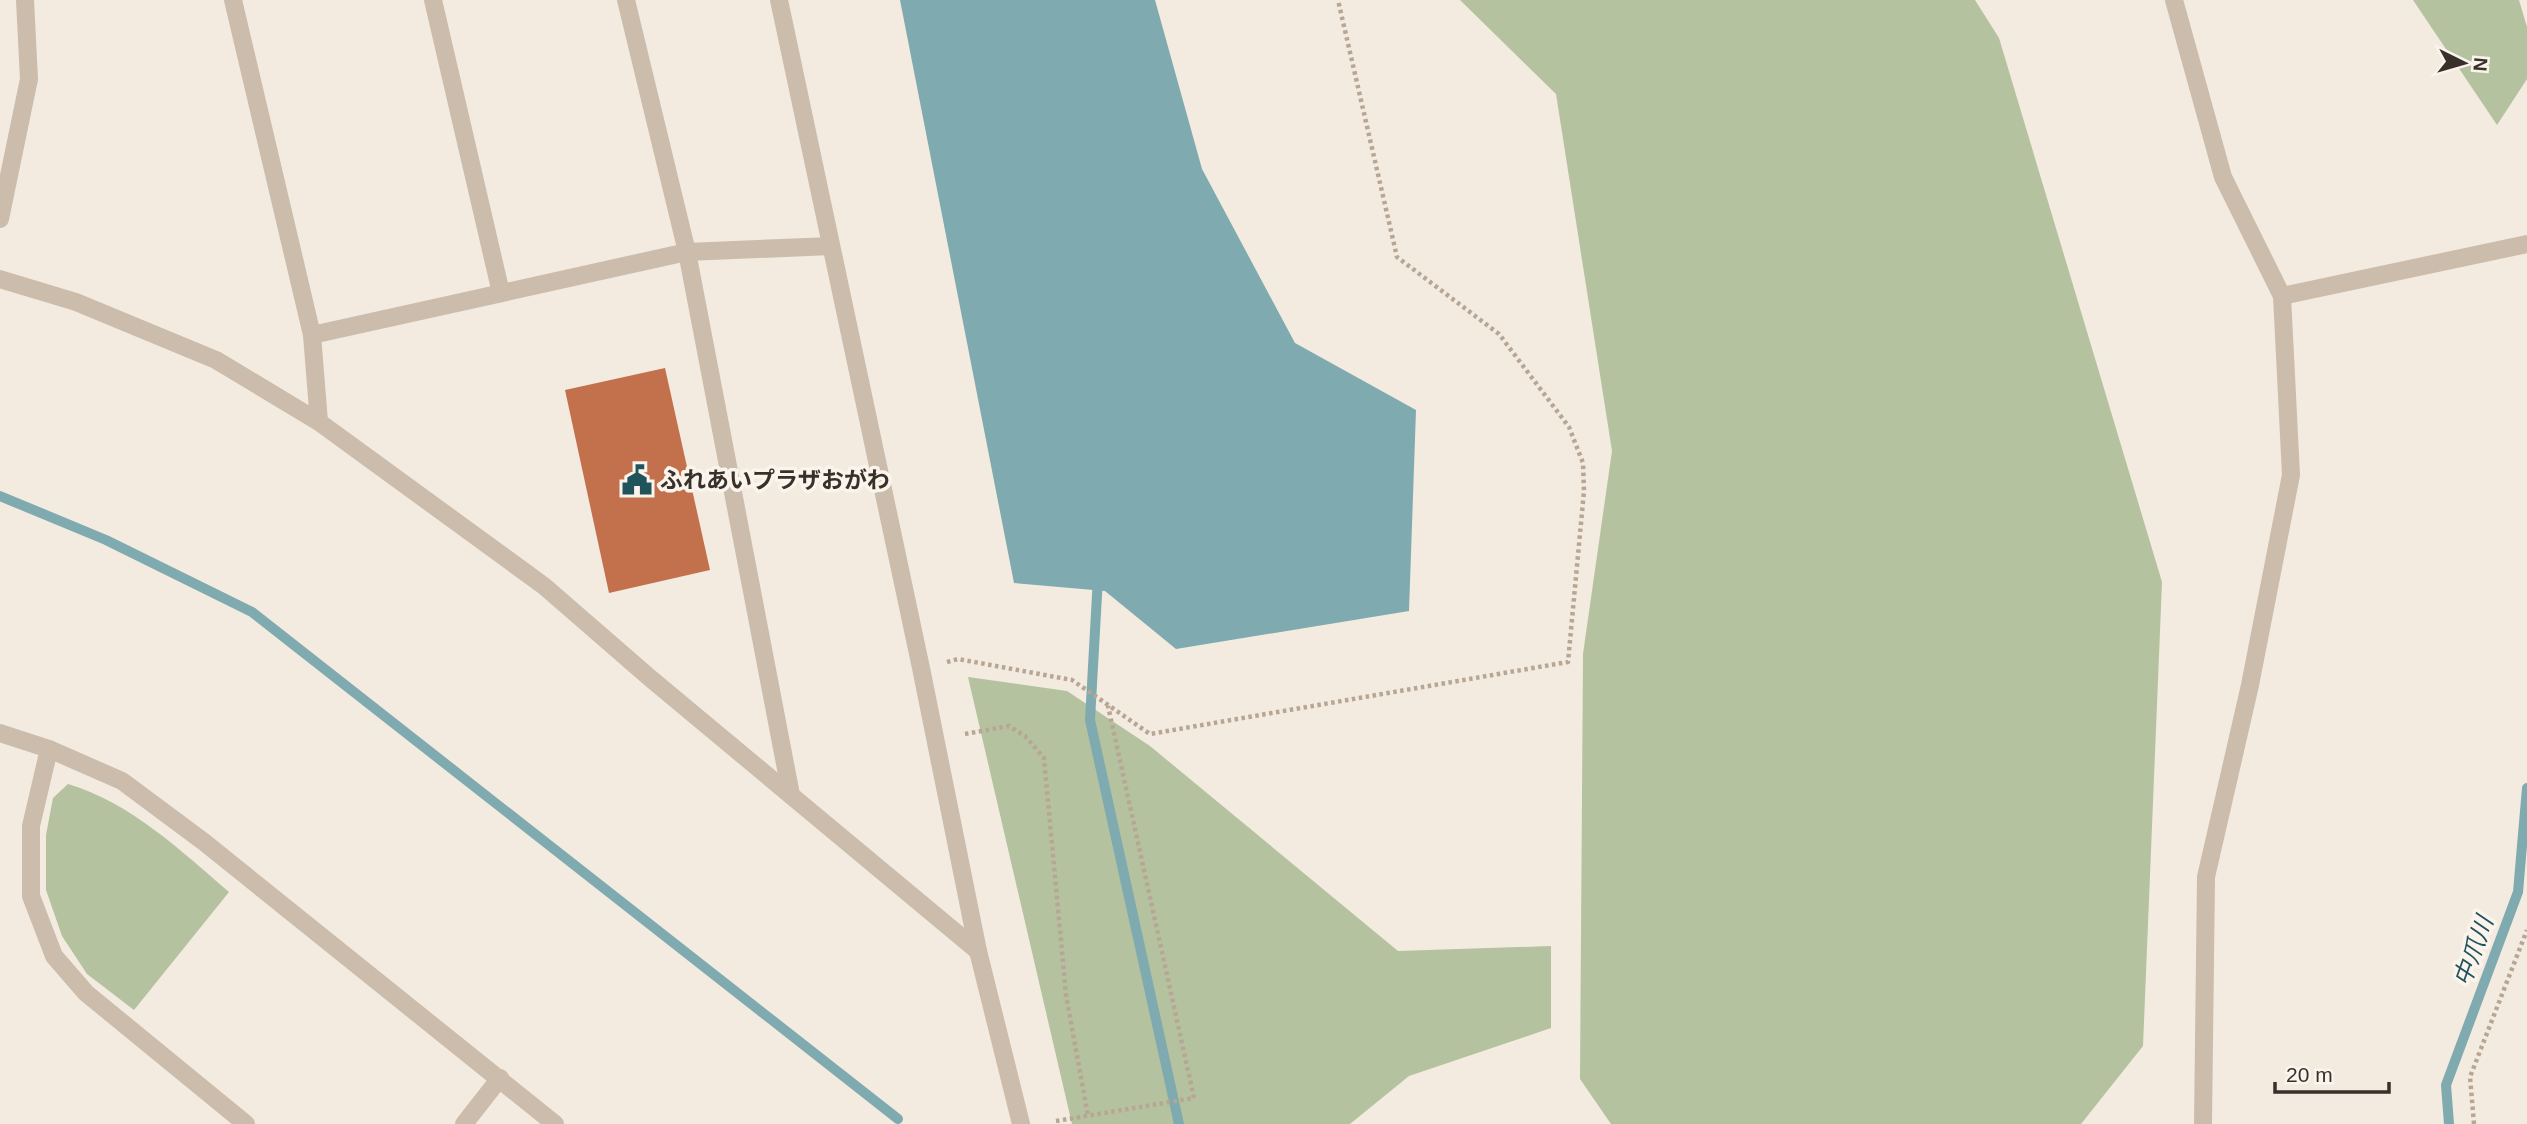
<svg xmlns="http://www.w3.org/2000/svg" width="2527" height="1124" font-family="Helvetica,'Noto Sans JP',sans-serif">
<rect width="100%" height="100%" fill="#f3ebdf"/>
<g fill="#b4c29f">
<path d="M1460,0H1975L1999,38L2162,582L2143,1046L2081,1124H1611L1580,1079L1583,654L1612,451L1556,94Z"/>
<path d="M2413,0H2519L2527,27V79L2497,125Z"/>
<path d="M968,677L1067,691L1150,746L1398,951L1551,946V1028L1409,1076L1350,1124H1072Z"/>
<path d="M68,784C130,802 181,851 229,892L134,1010L87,974L62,936L46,890V835L53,798Z"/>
</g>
<path fill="#7faaaf" d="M900,0H1155L1202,169L1295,343L1416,410L1409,611L1176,649L1105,591L1014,583Z"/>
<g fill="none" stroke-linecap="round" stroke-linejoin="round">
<g stroke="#7faaaf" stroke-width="10">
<path d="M0,496L106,540L252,612L898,1119"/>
<path d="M1098,577L1090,720L1179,1124"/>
<path d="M2449,1124L2446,1085L2518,892L2527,788"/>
</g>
</g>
<path fill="#c3714d" d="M665,368L710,570L609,593L565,390Z"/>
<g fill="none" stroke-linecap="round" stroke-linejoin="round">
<g stroke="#b7a695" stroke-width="4.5" stroke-dasharray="3.5 3.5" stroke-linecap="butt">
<path d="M947,662L958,659L1072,680L1150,734L1568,662L1584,491L1583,463L1569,427L1499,334L1397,257L1338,0"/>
<path d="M965,734L1009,726L1025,736L1044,758L1066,995L1088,1116"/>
<path d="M1056,1121L1194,1098L1108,706"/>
<path d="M2474,1124L2470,1077L2527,930"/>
</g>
<g stroke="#cbbcab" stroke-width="18">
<path d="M233,0L312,335L319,422"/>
<path d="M433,0L501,293"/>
<path d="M626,0L687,252L791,795"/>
<path d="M779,0L921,668L978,951L1021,1124"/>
<path d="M2174,0L2223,177L2282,296L2291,475L2250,685L2206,877L2203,1124"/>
<path d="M0,219L29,79L25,0"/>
<path d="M0,279L76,302L216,360L319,422L544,586L650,678L978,951"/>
<path d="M2282,296L2527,244"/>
<path d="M312,335L687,252L831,246"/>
<path d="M0,733L49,749L122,781L204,842L555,1124"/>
<path d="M49,749L31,826V896L54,956L86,993L246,1124"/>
<path d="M464,1124L500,1078"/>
</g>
</g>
<defs>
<g id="civic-bare" transform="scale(2.415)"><path d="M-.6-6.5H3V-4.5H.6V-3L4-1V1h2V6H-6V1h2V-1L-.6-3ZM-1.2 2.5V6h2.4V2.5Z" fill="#20535a" stroke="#faf4ec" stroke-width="2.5" paint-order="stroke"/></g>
</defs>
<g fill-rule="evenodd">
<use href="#civic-bare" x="637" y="480"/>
</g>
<g text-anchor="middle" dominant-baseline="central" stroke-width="7" stroke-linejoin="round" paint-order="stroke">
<g font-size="23" font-weight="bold" fill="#39302a" stroke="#faf4ec" text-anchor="start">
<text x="660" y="480">ふれあいプラザおがわ</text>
</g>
<g font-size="24" font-style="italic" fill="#20535a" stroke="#faf4ec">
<text transform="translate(2473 951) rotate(-70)">中爪川</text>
</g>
</g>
<g transform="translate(2464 63) rotate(95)" stroke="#faf4ec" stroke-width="5" paint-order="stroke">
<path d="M0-5L12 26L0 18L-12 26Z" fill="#39302a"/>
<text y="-10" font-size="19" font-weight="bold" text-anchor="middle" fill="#39302a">N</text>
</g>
<path d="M2275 1082v10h114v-10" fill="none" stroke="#39302a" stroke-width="3.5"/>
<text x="2286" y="1082" font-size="21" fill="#39302a" stroke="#faf4ec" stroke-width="5" paint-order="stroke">20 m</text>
</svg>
